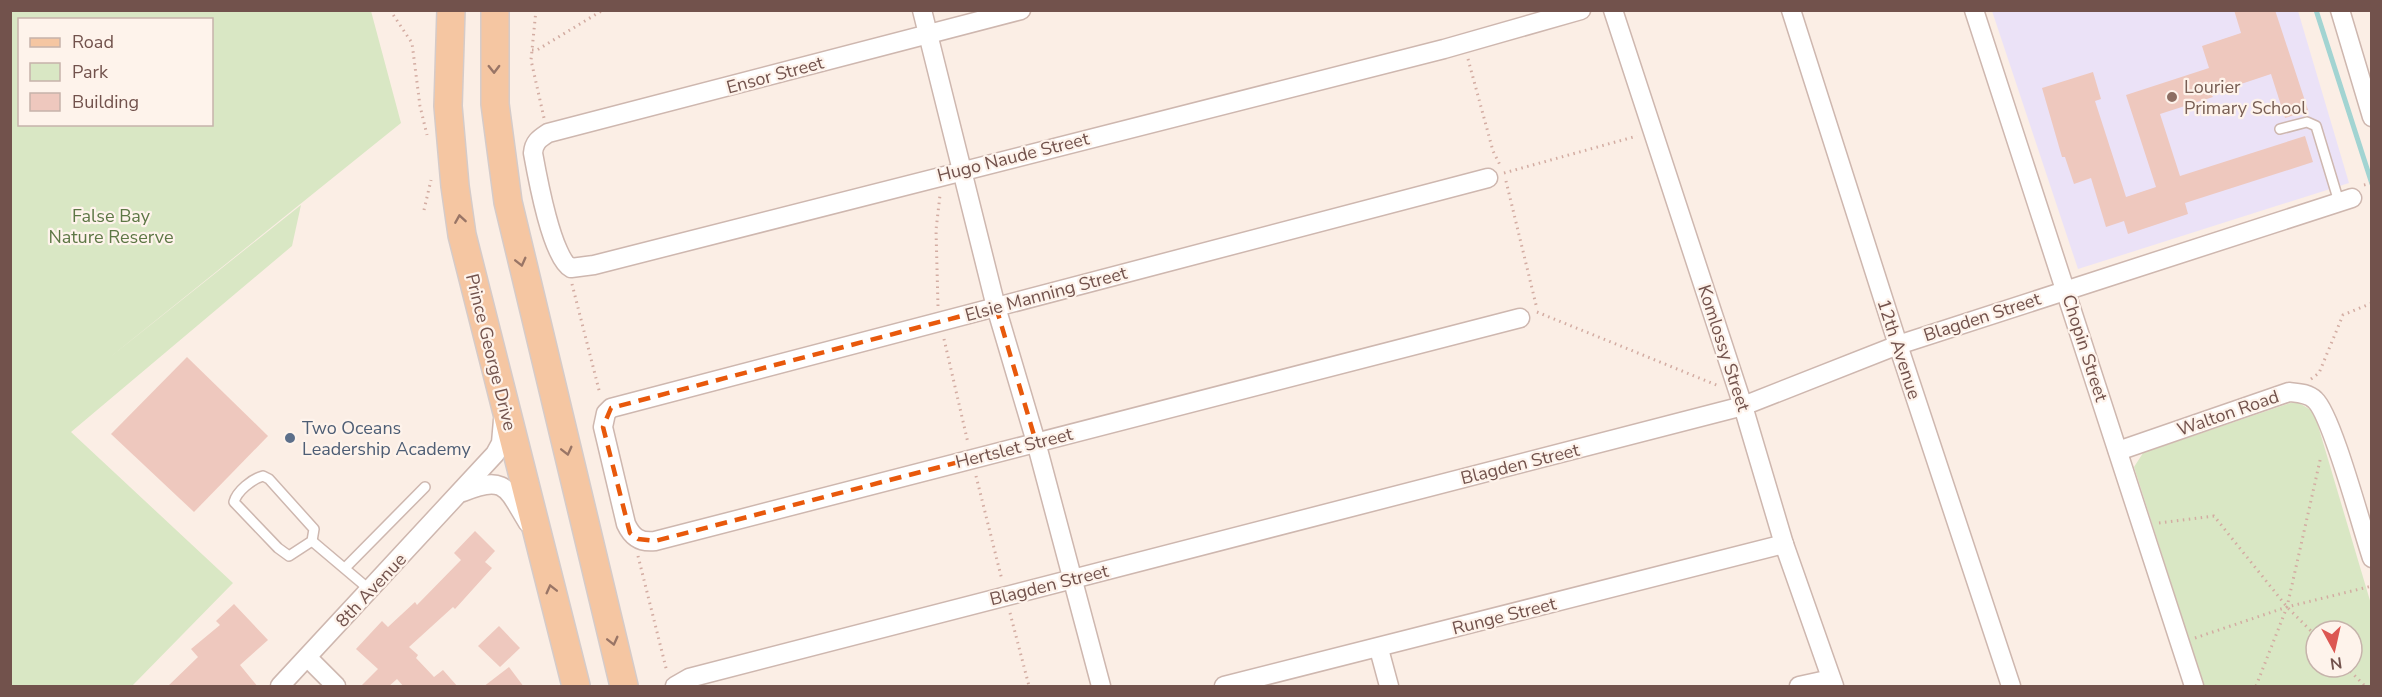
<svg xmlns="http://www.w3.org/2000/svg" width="2382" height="697" font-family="'Nunito Sans',sans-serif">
<rect width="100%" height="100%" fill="#fbeee5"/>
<path fill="#ebe2f7" d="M1992,11H2298L2349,183L2078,269Z"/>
<g fill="#d9e7c4" fill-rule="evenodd">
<path d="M10,11H371L401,123L109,358L301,205L292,246L71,432L233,583L132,686H11ZM20,20H212V124H20Z"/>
<path d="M2296,401L2314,412L2371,604V686H2204L2134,467L2143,453ZM2316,631H2352V667H2316Z"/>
</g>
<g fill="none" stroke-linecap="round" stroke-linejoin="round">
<path stroke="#a2d4d2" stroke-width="5" d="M2316,10L2372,184"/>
</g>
<g fill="#eec8be">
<path d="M2234,10H2275L2308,110L2285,118L2271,74L2211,94L2213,97L2160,114L2180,176L2305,136L2313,162L2185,203L2188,214L2128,234L2124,221L2106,227L2091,178L2074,184L2065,157H2062L2042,88L2093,72L2101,99L2095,101L2126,197L2156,187L2126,95L2209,68L2202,46L2241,33Z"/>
<path d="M187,357L268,436L194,512L111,434Z"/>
<path d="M475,531L495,551L485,562L492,568L455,609L453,607L409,647L418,655L416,658L434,677L443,670L458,687H404L397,679L388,687H360L378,669L356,649L382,621L388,627L415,602L417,605L461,560L454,553Z"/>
<path d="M234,604L268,640L240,665L258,687H167L198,657L191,649L220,625L216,621Z"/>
<path d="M499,626L520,648L500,667L478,646Z"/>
<path d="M509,667L524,687H483Z"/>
</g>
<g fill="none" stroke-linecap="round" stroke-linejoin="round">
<g stroke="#ceb7af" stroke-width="12">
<g id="lane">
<path d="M2280,129L2307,122L2316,126L2339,202"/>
<path d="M263,476L269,479L314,529L312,541L289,556L278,548L234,502C237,491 252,479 263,476Z"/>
<path d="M312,541L370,590"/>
<path d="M345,568L425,487"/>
</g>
</g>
<g stroke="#ceb7af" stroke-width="21">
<g id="street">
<path d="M922,10L996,307L1036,442L1101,686"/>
<path d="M1021,10L548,133C539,139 534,142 533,153C537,175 552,259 571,268L594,265L1444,49L1581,10"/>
<path d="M1613,10L1743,406L1784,544L1834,686"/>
<path d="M1791,10L1898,345L2011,686"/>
<path d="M1974,10L2194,686"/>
<path d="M2340,10L2372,117"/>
<path d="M1488,178L611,408L606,413L603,427L626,524C632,537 640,543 655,541L1520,318"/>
<path d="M2118,451L2289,392C2298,393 2308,393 2315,400C2332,415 2362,529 2372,558"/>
<path d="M463,492C506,474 507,489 528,523"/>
<path d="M1379,649L1389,686"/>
<path d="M308,658L336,686"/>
<path d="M280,686L495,454L501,443L503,420"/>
<path d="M675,686L689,678L1743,406L1898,345L2352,198"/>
<path d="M1224,686L1784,544"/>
<path d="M1799,686L1831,679"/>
</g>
</g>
<g stroke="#d5cbc9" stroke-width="30">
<g id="primary">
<path d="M451,10L448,106L455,186L462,235L576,686"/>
<path d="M495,10V104L508,202L624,686"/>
</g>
</g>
<g stroke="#d3aca2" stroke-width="3" stroke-dasharray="1.5 4.5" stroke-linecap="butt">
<path d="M390,10L412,43L420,106L427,135"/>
<path d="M536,10L531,60L544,118"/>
<path d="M532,50H537L603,10"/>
<path d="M1468,59L1493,151L1500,165"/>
<path d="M1504,173L1637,136"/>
<path d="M1506,181L1537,309"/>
<path d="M2364,185L2372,183"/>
<path d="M424,210L431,180"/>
<path d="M572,284L600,394"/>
<path d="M938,306L936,230L940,195"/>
<path d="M1537,312L1719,386"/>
<path d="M944,339L968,443"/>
<path d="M2311,379L2319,373L2343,315L2372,303"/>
<path d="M976,476L1002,580"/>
<path d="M2159,523L2214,516L2287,607L2316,636"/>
<path d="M638,556L667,672"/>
<path d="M1010,613L1029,686"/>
<path d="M2195,638L2287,607L2372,586"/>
<path d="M2346,667L2365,686"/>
<path d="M2256,686L2287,607L2321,456"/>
</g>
<use href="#lane" stroke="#fff" stroke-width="9"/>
<use href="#street" stroke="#fff" stroke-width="18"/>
<use href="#primary" stroke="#f5c6a2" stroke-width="27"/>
</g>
<defs><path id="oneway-chevron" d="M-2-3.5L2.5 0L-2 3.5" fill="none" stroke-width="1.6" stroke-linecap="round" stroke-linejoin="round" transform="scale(1.5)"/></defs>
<g stroke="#997566">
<use href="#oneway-chevron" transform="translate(494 69) rotate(89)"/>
<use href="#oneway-chevron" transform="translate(460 219) rotate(-99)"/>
<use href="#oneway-chevron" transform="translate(521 262) rotate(76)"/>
<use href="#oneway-chevron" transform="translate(567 451) rotate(76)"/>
<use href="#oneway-chevron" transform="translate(551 589) rotate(-104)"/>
<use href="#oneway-chevron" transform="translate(613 641) rotate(76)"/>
</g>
<path fill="none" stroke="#e8590c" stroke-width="4.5" stroke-dasharray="12 8" stroke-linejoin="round" d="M996,307L1036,442L655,541L638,539L630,533L603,427L611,408Z"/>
<circle fill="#8d6e63" stroke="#fef3eb" stroke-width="2" cx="2172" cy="97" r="6"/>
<circle fill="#5c6f8a" stroke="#fef3eb" stroke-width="2" cx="290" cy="438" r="6"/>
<g text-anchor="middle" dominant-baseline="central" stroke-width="4.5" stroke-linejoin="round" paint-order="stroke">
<g font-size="18" fill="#72524c" stroke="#fef3eb">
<text transform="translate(775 75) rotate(-15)">Ensor Street</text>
<text transform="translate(1013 157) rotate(-14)">Hugo Naude Street</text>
<text transform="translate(1046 294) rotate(-15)">Elsie Manning Street</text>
<text transform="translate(1982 317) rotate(-18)">Blagden Street</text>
<text transform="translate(1724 348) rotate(72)">Komlossy Street</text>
<text transform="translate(2085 348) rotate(72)">Chopin Street</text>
<text transform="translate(1899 349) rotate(72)">12th Avenue</text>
<text transform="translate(491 352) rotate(76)">Prince George Drive</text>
<text transform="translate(2228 413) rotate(-19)">Walton Road</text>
<text transform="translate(1014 448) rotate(-14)">Hertslet Street</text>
<text transform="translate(1520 464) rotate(-14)">Blagden Street</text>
<text transform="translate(1049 585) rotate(-14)">Blagden Street</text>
<text transform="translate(371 590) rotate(-47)">8th Avenue</text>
<text transform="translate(1504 616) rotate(-14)">Runge Street</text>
</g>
<g font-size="18" fill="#785e54" stroke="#fef3eb" text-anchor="start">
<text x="2184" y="87">Lourier<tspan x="2184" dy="21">Primary School</tspan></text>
</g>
<g font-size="18" fill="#5d7745" stroke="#fef3eb">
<text x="111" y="216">False Bay<tspan x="111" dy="21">Nature Reserve</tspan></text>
</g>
<g font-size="18" fill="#4e5e75" stroke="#fef3eb" text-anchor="start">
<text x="302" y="428">Two Oceans<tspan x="302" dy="21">Leadership Academy</tspan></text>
</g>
</g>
<rect width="2382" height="697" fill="none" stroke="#72524c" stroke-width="24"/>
<rect x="18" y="18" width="195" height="108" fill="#fef3eb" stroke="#c6b3ab" stroke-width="1.5"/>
<rect x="30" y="38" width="30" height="9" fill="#f5c6a2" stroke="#c6b3ab" stroke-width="1.5"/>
<text x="72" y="48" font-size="18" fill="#72524c">Road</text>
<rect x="30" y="63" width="30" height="18" fill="#d9e7c4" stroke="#c6b3ab" stroke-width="1.5"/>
<text x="72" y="78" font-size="18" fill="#72524c">Park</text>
<rect x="30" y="93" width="30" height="18" fill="#eec8be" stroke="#c6b3ab" stroke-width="1.5"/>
<text x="72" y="108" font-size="18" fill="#72524c">Building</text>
<g transform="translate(2334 649) rotate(172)"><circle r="28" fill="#fef3eb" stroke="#c6b3ab" stroke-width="1.5"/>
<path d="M0-4.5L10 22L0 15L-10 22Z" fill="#dc5752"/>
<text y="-9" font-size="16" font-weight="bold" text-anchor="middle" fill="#72524c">N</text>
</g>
</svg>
